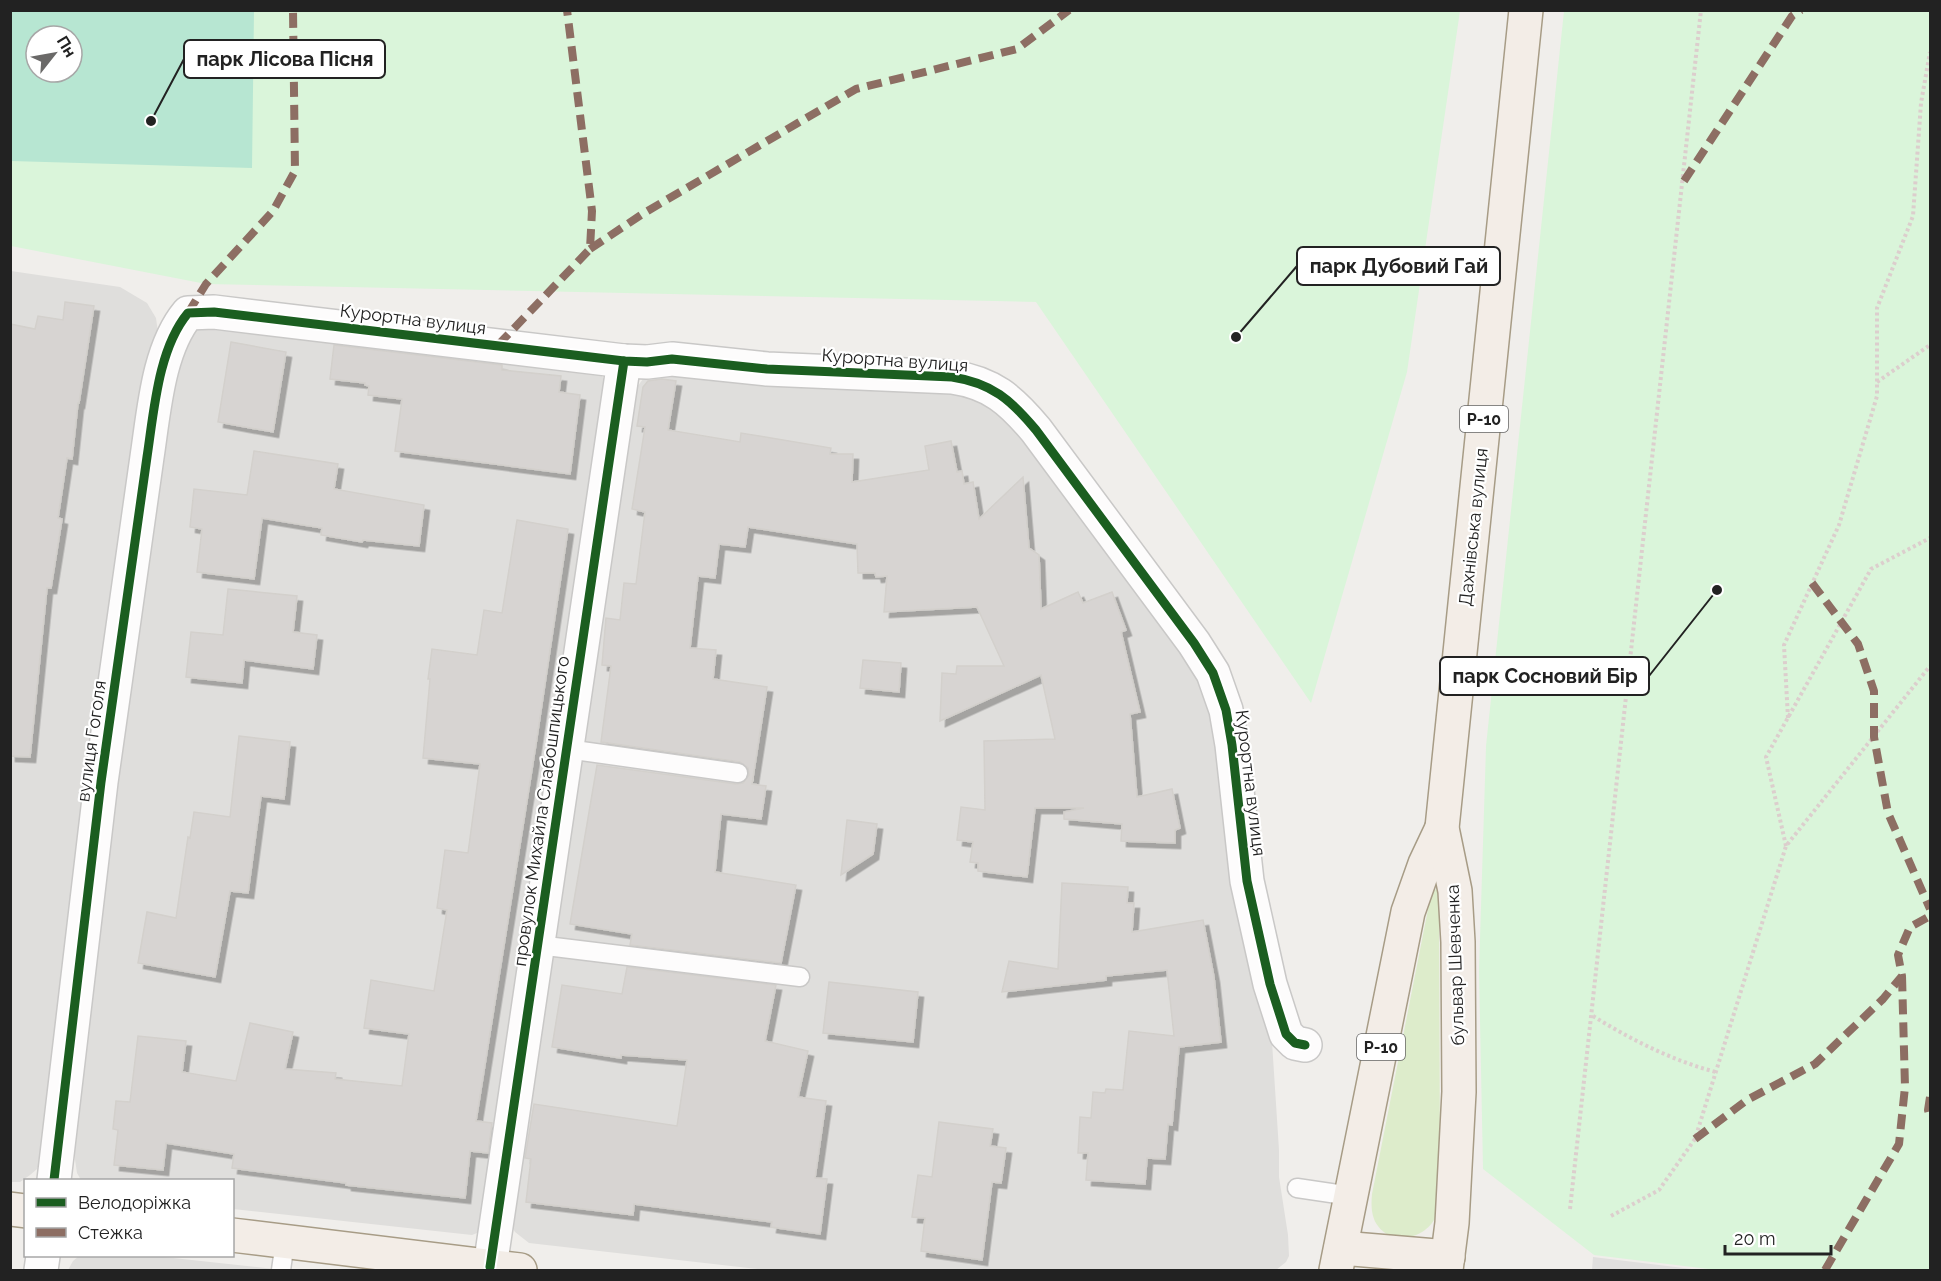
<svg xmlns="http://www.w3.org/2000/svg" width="1941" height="1281" font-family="Raleway,sans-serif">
<defs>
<filter id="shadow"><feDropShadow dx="5.5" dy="5.5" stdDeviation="0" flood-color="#0004"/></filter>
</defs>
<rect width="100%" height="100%" fill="#f0eeeb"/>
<g fill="#dfdedc">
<path d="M11,271L120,287L147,303L156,318L159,340L42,1157L37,1169L30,1175L20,1182H11Z"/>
<path d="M197,322L598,370L604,379V397L481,1227L477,1233L472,1235L233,1209L232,1180H81L77,1173L73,1146L79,1060L175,359Z"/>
<path d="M660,368L860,380L992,400L1208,676L1272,1042L1279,1150V1177L1288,1235L1289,1256L1286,1262L1276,1270H766L529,1243L515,1232L511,1225L527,1082L572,825L622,465L637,387L646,375Z"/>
<path d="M79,1256H155L284,1270H68L73,1261Z"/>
</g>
<path fill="#ddeccb" d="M1432,889L1439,890L1440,1178C1439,1190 1440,1205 1436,1216C1427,1238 1393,1247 1378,1226C1371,1217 1371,1205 1372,1194Z"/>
<g fill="#daf5da" fill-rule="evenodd">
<path d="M10,11H1460L1407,372L1311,703L1036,302L206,284L11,246ZM36,36H72V72H36Z"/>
<path d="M1564,11H1930V1270H1717L1594,1255L1483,1169L1479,971L1486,746Z"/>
</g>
<path fill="#b7e6d2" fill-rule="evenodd" d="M11,10L254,11L252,168L11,161ZM36,36H72V72H36Z"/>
<path fill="#e0dfde" d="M1593,1257L1700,1270H1592Z"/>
<g fill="#d7d4d2" stroke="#d3d0cc" stroke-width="1.5" filter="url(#shadow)">
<path d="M65,302L94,306L79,403H78L72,459L67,458L58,518L62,519L51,588H47L30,757L10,756V324L35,329L38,316L63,320Z"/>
<path d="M231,342L286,352L273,432L218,422Z"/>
<path d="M334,345L502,365V370L561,376L559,392L580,395L570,474L395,451L402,399L368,395L369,386L365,385V383L330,379Z"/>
<path d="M662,379L676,381L668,430L740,442L741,433L831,448L830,454H853L852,482L929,470L925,446L951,441L957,472L962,471L964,484L973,482L979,519L1023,477L1029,548L1039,555L1041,609L1078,592L1083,603L1112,592L1126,630L1121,632L1140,712L1130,714L1137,797L1172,789L1180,828L1175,830V843L1121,841L1122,824L1064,819V812L1084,808H1035L1027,877L978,871V863L970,862L973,842L957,840L961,807L985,810L984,741L1055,739L1041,675L940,721L942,673L956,674L957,666H1004L977,607L884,612L887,576L876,577L875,573H858L857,544L748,527L745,547L719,544L715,578L698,576L690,648L716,650L713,679L767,687L752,784L766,786L761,819L721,814L715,872L796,885L781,963L630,945L632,934L570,924L597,765L736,784L743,783L749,775L748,768L740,762L601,742L611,666L602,665L606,618L620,620L624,583L636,584L645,512L632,509L645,427L637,426L643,387L648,381Z"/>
<path d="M254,451L338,464L334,489L424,505L419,546L363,540L362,542L321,535L322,528L262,518L254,579L197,572L202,529L190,527L194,489L247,495Z"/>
<path d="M517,520L568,529L536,744L476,1121L492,1123L488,1153L470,1151L465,1198L346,1185V1183L232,1168L234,1154L166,1143L163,1170L114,1165L118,1130L113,1129L116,1101L130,1102L138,1036L186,1041L182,1072L236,1081L250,1023L293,1032L285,1069L336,1073L335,1079L402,1086L409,1034L364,1028L371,980L434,991L447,910L437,908L445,850L468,853L480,764L423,758L430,679H428L432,649L477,655L484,610L502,613Z"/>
<path d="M228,589L297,596L293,632L317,635L313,669L244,660L242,683L186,677L191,632L223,635Z"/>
<path d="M863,660L901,663L899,692L860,688Z"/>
<path d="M239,736L290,742L284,799L261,796L248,893L230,891L215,977L138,963L147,912L176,918L188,837L190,838L194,812L230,817Z"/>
<path d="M847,820L877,824L873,854L841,875Z"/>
<path d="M1062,883L1128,887L1127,903H1134L1132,932L1203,920L1214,977L1221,1042L1179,1047L1172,1125L1168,1124L1165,1159L1147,1158L1145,1184L1086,1180L1088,1153H1078L1080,1117L1091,1118L1093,1092L1105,1093L1106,1089L1123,1090L1129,1031L1174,1036L1167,970L1106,976V980L1002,992L1009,961L1058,969Z"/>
<path d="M627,967L776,985L765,1041L808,1051L798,1097L826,1101L815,1178L827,1179L820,1234L771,1227L772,1222L634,1204L633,1215L526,1202L531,1159L525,1158L534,1104L677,1126L687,1060L621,1055V1058L552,1047L562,985L622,994Z"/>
<path d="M829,982L918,992L913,1042L823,1033Z"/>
<path d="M939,1122L993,1129L990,1146L1006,1148L1001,1183L992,1182L982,1260L921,1251L925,1218L912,1217L918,1175L932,1177Z"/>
</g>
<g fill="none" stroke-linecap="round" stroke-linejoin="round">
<g stroke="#c9c8c7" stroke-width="21">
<g id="lane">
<path d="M567,749L738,773"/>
<path d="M538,945L800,977"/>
<path d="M1297,1188L1351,1196"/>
<path d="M281,1270L285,1242"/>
</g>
</g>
<g stroke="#c9c8c7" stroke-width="36">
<g id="street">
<path d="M54,1180L101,782L147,457C154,411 158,349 188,313L214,312L624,361L647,362L672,359L767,369L952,377C992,383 1011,400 1036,430L1194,643L1213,673L1226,710L1232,745L1247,881L1270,984L1286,1034L1295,1043L1305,1045"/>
<path d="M490,1267L624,361"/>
<path d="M41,1270L43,1256"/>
</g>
</g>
<g stroke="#a79c86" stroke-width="36">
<g id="primary">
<path d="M10,1209L26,1211"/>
<path d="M232,1235L520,1270"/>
<path d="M1341,1248L1448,1257"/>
<path d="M1336,1270L1408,912L1425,864L1442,828"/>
<path d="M1446,1270L1452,1223L1459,1092L1458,942L1455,891L1442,828L1526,10"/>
</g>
</g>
<g stroke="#dccecd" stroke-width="4" stroke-dasharray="3 3" stroke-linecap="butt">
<path d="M1877,382L1930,345"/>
<path d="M1788,718L1784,645L1839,525L1877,396V308L1913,216L1921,103L1930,52"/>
<path d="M1786,846L1766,757L1871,569L1930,538"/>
<path d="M1593,1016C1630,1039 1673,1061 1716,1072"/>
<path d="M1570,1209L1701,10"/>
<path d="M1611,1216L1659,1190L1695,1139L1786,846L1930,666"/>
</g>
<use href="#lane" stroke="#fdfcfc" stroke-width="18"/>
<use href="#street" stroke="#fdfcfc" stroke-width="33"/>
<use href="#primary" stroke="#f3ede7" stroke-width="33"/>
<g stroke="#8d6e63" stroke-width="8" stroke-dasharray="15 8" stroke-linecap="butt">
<path d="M1684,181L1792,16L1801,10"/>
<path d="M590,249L644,213L856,89L1017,49L1069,10"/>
<path d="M188,313L206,284L273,211L295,171L293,10"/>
<path d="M498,345L590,249L592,211L567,10"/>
<path d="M1812,583L1858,644L1874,691V737L1888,813L1930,909"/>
<path d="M1930,1097L1928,1110L1930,1118"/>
<path d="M1695,1139L1747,1100L1815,1064L1883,999L1902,976L1898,955L1910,927L1930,916"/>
<path d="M1825,1270L1899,1144L1905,1087L1902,976"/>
</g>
<g stroke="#fff" stroke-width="13">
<g id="cycleway">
<path d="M54,1180L101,782L147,457C154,411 158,349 188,313L214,312L624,361L647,362L672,359L767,369L952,377C992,383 1011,400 1036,430L1194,643L1213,673L1226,710L1232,745L1247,881L1270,984L1286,1034L1295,1043L1305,1045"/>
<path d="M490,1267L624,361"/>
</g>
</g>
<use href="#cycleway" stroke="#1b5e20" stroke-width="9"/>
</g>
<g text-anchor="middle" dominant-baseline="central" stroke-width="4.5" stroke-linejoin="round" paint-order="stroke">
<g fill="#fff" stroke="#646464" stroke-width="1.5">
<rect x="1460" y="406" width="48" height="26" rx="4.5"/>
<rect x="1357" y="1034" width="48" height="26" rx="4.5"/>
</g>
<g font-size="16" font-weight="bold" fill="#222">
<text x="1484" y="419">Р-10</text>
<text x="1381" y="1047">Р-10</text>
</g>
<g font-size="18" fill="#222" stroke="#fff">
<text transform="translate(413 319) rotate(7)">Курортна вулиця</text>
<text transform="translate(895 360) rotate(4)">Курортна вулиця</text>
<text transform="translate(1473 527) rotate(-84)">Дахнівська вулиця</text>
<text transform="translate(91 741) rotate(-82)">вулиця Гоголя</text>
<text transform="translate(1251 783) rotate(83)">Курортна вулиця</text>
<text transform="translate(541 811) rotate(-82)">провулок Михайла Слабошпицького</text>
<text transform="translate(1455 965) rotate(-92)">бульвар Шевченка</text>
</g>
</g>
<path fill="none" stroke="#222" stroke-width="2" d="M151 121L184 59M1236 337L1297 266M1717 590L1649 676"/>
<g fill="#222" stroke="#fff" stroke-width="2">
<circle cx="151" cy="121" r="6"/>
<circle cx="1236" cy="337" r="6"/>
<circle cx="1717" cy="590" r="6"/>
</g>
<g fill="#fff" stroke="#222" stroke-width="2">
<rect x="184" y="40" width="201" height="38" rx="6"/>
<rect x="1297" y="247" width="203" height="38" rx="6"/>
<rect x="1440" y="657" width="209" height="38" rx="6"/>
</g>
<g font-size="20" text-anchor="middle" font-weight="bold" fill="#222">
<text x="285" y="66">парк Лісова Пісня</text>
<text x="1399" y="273">парк Дубовий Гай</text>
<text x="1545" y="683">парк Сосновий Бір</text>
</g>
<rect width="1941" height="1281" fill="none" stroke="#222222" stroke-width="24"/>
<rect x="24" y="1179" width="210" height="78" fill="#ffffff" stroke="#a7a7a7" stroke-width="1.5"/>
<rect x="36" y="1198" width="30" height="9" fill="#1b5e20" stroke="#a7a7a7" stroke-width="1.5"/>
<text x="78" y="1209" font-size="18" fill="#222222">Велодоріжка</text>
<rect x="36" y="1228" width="30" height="9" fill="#8d6e63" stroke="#a7a7a7" stroke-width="1.5"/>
<text x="78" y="1239" font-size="18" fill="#222222">Стежка</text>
<g transform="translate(54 54) rotate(59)"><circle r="28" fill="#ffffff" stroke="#a7a7a7" stroke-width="1.5"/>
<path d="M0-4.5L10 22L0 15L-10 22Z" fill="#6a6968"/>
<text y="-9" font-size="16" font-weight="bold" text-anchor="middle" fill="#222222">Пн</text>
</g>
<path d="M1725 1245v9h106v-9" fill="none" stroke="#222222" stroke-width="3"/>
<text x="1734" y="1245" font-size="18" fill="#222222" stroke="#ffffff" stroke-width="4.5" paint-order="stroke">20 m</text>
</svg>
